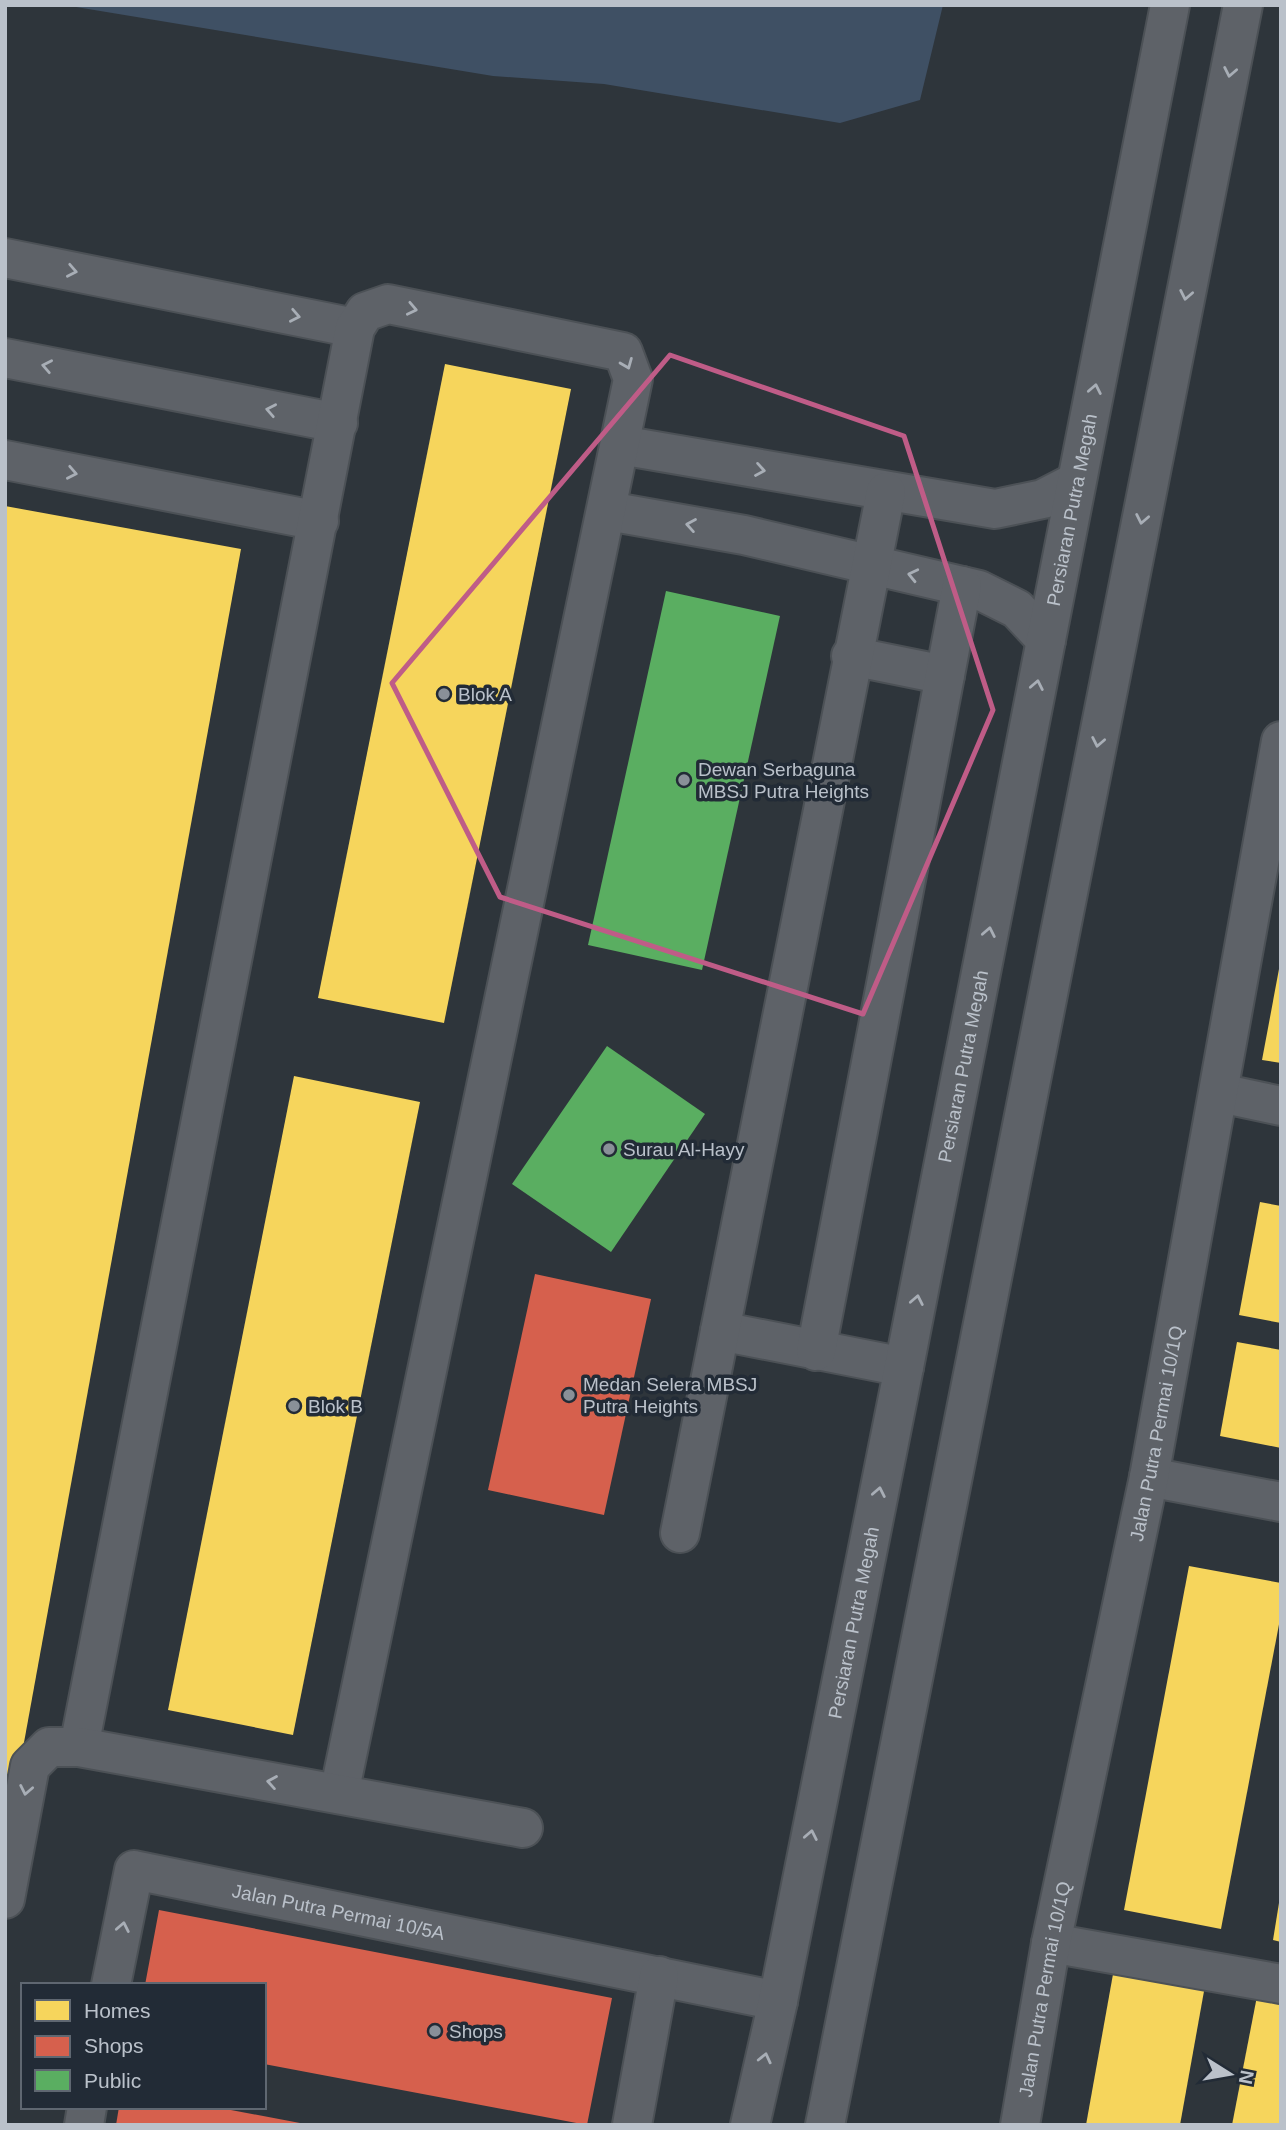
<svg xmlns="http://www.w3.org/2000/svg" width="1286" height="2130" font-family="Arial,sans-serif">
<rect width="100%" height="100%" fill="#2e353b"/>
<path fill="#3f5064" d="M64,5H943L920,100L840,123L604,84L493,76Z"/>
<g fill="#f6d55c">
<path d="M445,364L571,389L444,1023L318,998Z"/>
<path d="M5,506L241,549L7,1836H5Z"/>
<path d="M1279,969H1281V1063L1262,1060Z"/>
<path d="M294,1076L420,1102L293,1735L168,1710Z"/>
<path d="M1260,1202L1281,1206V1323L1239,1315Z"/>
<path d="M1237,1342L1281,1350V1448L1220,1436Z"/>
<path d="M1189,1566L1281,1583V1614L1221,1929L1124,1910Z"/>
<path d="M1279,1903L1281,1904V1942L1273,1940Z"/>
<path d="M1115,1963L1206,1980L1180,2125H1086Z"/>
<path d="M1258,1991L1281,1996V2125H1232Z"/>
</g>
<g fill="#d6604d">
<path d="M535,1274L651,1299L604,1515L488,1490Z"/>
<path d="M159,1910L612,1998L587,2125L264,2064V1985H145Z"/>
<path d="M119,2107H215L300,2123L116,2125Z"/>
</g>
<g fill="#5aae61">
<path d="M666,591L780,616L702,970L588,945Z"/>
<path d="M607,1046L705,1114L611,1252L512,1184Z"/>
</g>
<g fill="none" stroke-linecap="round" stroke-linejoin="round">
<g stroke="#4c5156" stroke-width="42">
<g id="minor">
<path d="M5,258L355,328"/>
<path d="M5,358L338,423"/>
<path d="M620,445L995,509L1043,499L1076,482"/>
<path d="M5,460L319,521"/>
<path d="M608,511L744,535L979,590L1017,609L1046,640"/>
<path d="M851,656L945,675"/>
<path d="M1220,1093L1281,1106"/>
<path d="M720,1331L904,1367"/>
<path d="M816,1351L962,586"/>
<path d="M1149,1477L1281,1502"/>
<path d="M680,1533L886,492"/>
<path d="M79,1747L355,328L365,312L388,304L623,352L633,379L339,1794"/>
<path d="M5,1899L30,1766L49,1747H79L523,1828"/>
<path d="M1051,1943L1281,1984"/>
<path id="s1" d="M111,1985L134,1870L778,2001"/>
<path d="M84,2125L87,2107"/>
<path d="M632,2125L659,1976"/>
<path id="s2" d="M750,2125L778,2001L904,1367L1170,5"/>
<path d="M825,2125L1243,5"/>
<path id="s3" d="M1020,2125L1051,1943L1149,1477L1281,741"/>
</g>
</g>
<use href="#minor" stroke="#5e6268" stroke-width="38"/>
</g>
<defs><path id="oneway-chevron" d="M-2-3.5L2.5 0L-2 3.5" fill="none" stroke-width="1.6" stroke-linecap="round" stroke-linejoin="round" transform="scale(1.75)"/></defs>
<g stroke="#a8aeb6">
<use href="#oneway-chevron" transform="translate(1230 72) rotate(101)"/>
<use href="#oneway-chevron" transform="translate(72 271) rotate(11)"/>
<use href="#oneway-chevron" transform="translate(1186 295) rotate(101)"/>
<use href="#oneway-chevron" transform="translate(412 309) rotate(12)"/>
<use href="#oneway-chevron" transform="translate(295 316) rotate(11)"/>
<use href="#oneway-chevron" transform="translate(627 364) rotate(68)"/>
<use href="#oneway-chevron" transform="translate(47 366) rotate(-169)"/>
<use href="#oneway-chevron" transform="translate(1095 389) rotate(-79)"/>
<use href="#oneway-chevron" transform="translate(271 410) rotate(-169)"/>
<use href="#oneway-chevron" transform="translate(760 470) rotate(10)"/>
<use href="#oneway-chevron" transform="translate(72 473) rotate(11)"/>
<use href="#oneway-chevron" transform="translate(1142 519) rotate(101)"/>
<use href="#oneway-chevron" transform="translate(691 525) rotate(-170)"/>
<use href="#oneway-chevron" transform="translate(913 575) rotate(-167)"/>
<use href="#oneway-chevron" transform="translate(1037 685) rotate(-79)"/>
<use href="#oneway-chevron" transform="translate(1098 742) rotate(101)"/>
<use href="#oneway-chevron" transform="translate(989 932) rotate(-79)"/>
<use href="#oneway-chevron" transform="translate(917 1300) rotate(-79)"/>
<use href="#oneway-chevron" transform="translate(879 1492) rotate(-79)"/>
<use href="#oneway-chevron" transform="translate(272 1782) rotate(-170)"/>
<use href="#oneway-chevron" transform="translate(26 1790) rotate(101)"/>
<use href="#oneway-chevron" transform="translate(811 1835) rotate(-79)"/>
<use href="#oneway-chevron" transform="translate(123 1927) rotate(-79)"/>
<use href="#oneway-chevron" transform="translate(765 2058) rotate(-77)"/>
</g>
<path fill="none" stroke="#bf5c87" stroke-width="5" stroke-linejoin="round" d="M670,355L904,436L993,710L863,1014L500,897L392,683Z"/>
<g fill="#899098" stroke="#222b36" stroke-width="2.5">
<circle cx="444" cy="694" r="7"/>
<circle cx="684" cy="780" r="7"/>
<circle cx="609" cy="1149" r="7"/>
<circle cx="569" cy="1395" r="7"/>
<circle cx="294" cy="1406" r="7"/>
<circle cx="435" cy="2031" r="7"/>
</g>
<g text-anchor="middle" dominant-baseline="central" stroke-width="7" stroke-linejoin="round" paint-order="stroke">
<g font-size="19" fill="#bac1ca" stroke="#222b36">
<text stroke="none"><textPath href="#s2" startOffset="1647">Persiaran Putra Megah</textPath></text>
<text stroke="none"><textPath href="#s2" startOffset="1080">Persiaran Putra Megah</textPath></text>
<text stroke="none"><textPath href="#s3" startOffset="705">Jalan Putra Permai 10/1Q</textPath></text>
<text stroke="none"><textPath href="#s2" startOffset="513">Persiaran Putra Megah</textPath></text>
<text stroke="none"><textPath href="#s1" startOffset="326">Jalan Putra Permai 10/5A</textPath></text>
<text stroke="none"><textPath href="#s3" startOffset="138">Jalan Putra Permai 10/1Q</textPath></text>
</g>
<g font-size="19" fill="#bac1ca" stroke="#222b36" text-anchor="start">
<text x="458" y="694">Blok A</text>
<text x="698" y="769">Dewan Serbaguna<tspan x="698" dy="22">MBSJ Putra Heights</tspan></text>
<text x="623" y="1149">Surau Al-Hayy</text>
<text x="583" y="1384">Medan Selera MBSJ<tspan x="583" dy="22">Putra Heights</tspan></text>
<text x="308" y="1406">Blok B</text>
<text x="449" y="2031">Shops</text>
</g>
</g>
<rect width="1286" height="2130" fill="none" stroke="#bac1ca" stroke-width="14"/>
<rect x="21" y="1983" width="245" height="126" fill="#222b36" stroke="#5f6771" stroke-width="2"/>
<rect x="35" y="2000" width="35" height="21" fill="#f6d55c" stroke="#5f6771" stroke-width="2"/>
<text x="84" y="2018" font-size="21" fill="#bac1ca">Homes</text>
<rect x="35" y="2036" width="35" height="21" fill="#d6604d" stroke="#5f6771" stroke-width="2"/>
<text x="84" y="2053" font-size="21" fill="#bac1ca">Shops</text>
<rect x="35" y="2070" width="35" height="21" fill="#5aae61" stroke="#5f6771" stroke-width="2"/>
<text x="84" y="2088" font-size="21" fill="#bac1ca">Public</text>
<g transform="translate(1230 2074) rotate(101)" stroke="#222b36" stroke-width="5" paint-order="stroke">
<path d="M0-5L12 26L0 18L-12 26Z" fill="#bac1ca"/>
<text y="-10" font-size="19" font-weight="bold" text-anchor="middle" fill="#bac1ca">N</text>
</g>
</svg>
